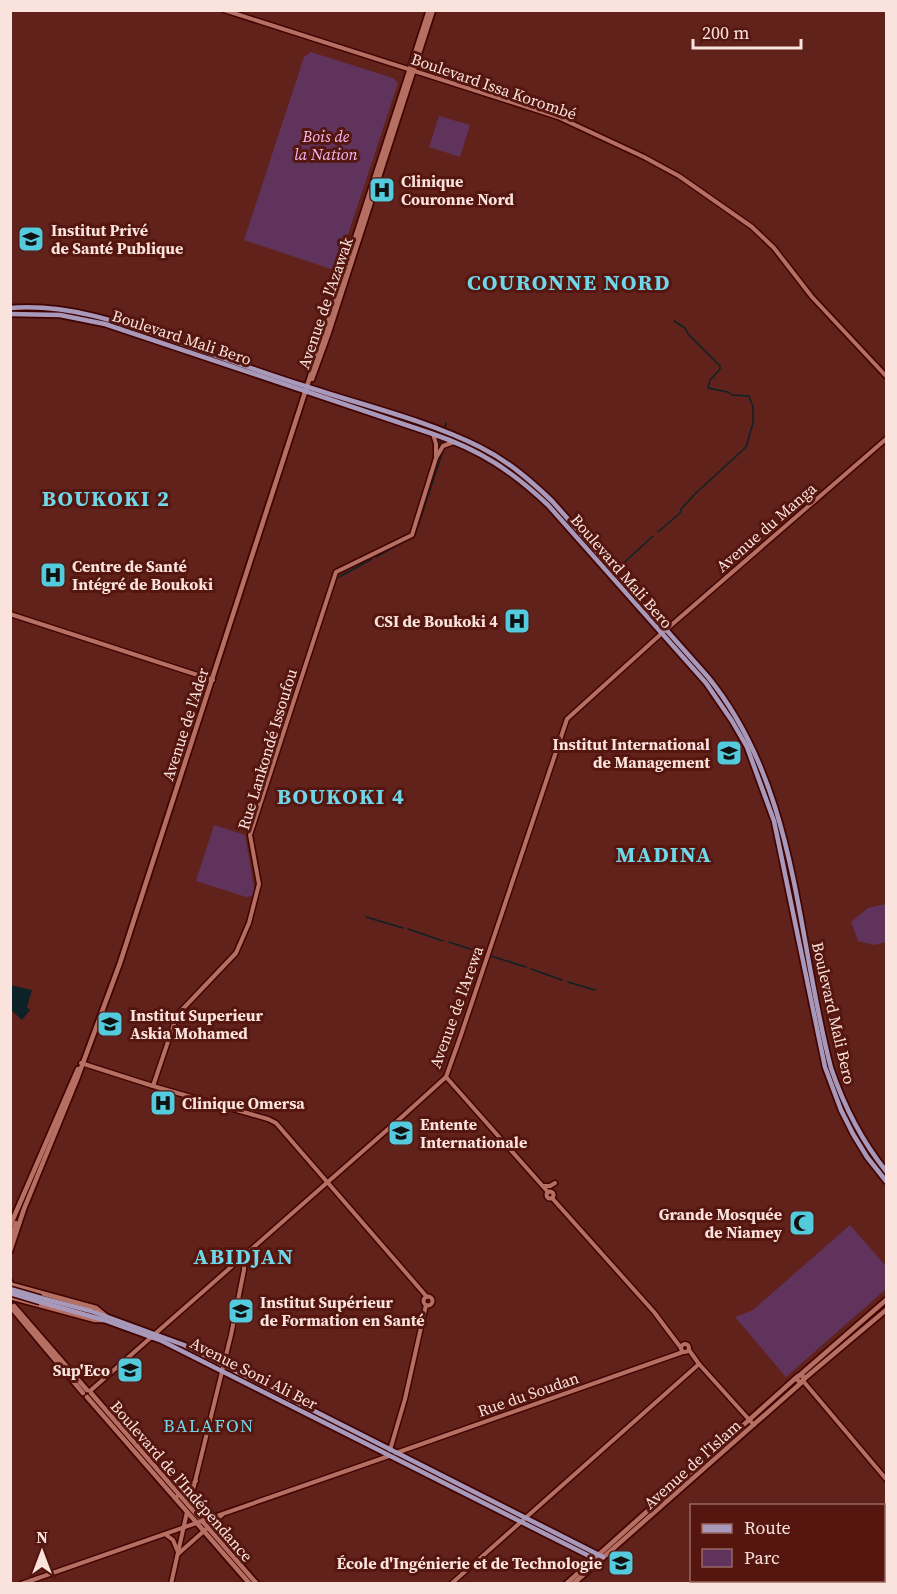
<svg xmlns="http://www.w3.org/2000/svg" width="897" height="1594" font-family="'Source Serif 4',serif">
<rect width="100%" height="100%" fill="#60221a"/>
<g fill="#5f335c">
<path d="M311,52L393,78L398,83L338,265L331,269L244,240L304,57Z"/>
<path d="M439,116L470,125L460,157L429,147Z"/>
<path d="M214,825L245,835L254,888L252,896L246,897L196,881Z"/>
<path d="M886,904V942L875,945L858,941L851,922L868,908Z"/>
<path d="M850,1225L886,1266V1289L786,1377L735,1317L753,1310Z"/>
</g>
<path fill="#0d2226" d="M10,985L32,990L27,1007L30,1010L22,1020L11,1010Z"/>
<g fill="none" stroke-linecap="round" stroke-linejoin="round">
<g stroke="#0d2226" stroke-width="1.5">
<path d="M445,428L446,423"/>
<path d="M440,443L441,441"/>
<path d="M658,532L680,513L681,509L695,494L746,447L753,423V407L749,396L732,395L728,392L708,388L710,380L720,369V366L688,334L685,328L674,321"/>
<path d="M415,535L443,451"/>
<path d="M376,557L405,541"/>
<path d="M617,569L653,536"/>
<path d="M339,577L372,559"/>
<path d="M707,590L712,586"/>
<path d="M666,626L703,594"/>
<path d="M366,917L403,928"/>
<path d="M408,929L443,941"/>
<path d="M449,942L485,954"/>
<path d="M491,956L526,967"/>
<path d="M531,969L562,980"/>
<path d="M568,982L595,990"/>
</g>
<g stroke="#420402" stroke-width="7">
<g id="tertiary">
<path d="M224,10L558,117L644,157L679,176L752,227L774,248L812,297L886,376"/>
<path d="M433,434L436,444V456"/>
<path d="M10,614L213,680"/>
<path d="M81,1063L153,1086L268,1119L276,1123L427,1297"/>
<path d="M446,1077L548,1192"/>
<path d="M153,1086L177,1015L236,953L249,923L259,884L250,835L336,572L412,535L436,458L443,446L454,442"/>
<path d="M543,1186H550L555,1183"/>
<circle cx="550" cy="1195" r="3.5"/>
<path d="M552,1198L654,1312L681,1348"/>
<circle cx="428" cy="1301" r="4.5"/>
<circle cx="685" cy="1348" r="4"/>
<path d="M689,1350L699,1364L754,1425"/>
<path d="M804,1382L886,1479"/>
<path d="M90,1391L404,1115L446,1077L461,1035L567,719L661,634L886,439"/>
<path d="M390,1450L405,1399L426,1305"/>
<path d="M396,1453L683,1352"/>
<path d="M175,1498L196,1481"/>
<path d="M189,1506L231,1335L244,1270V1257"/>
<path d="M165,1534L173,1540L178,1552"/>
<path d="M178,1554L222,1515"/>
<path d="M21,1584L389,1456"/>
<path d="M171,1584L187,1512"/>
<path d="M451,1584L699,1364"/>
</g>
</g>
<g stroke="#420402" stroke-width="8">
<g id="secondary">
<path d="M312,379L328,335L433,10"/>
<path d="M10,1226L78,1069"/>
<path d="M10,1240L16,1223"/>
<path d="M10,1251L24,1209L77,1079L120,963L429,10"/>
<path d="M10,1282L13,1290L10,1297L95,1320H104"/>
<path d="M12,1285L96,1308L107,1317"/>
<path d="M10,1306L83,1393"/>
<path d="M14,1306L87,1390"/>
<path d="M800,1375L886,1300"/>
<path d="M804,1379L886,1310"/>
<path d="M91,1393L257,1584"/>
<path d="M87,1397L250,1584"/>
<path d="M566,1584L798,1376L802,1375L804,1379L800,1383L797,1379"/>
<path d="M573,1584L801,1383"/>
</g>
</g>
<g stroke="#420402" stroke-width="8">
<g id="primary">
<path d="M10,308C70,303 128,325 183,344C225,359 266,374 308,387C365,406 426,420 480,447C508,461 530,480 552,501L708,677C798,788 796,935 831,1068C844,1106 861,1140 886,1171"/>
<path d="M10,314L60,315L105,324L433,434C480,450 512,471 548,505L706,683L732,721L747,747L774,821L825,1067L841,1110L853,1134L867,1157L886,1181"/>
<path d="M41,1298L91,1311L184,1345L603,1557"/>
<path d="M40,1302L104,1320L162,1341L599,1561"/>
</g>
</g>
<use href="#tertiary" stroke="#b66f63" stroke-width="4"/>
<use href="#secondary" stroke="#b66f63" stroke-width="4.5"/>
<use href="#primary" stroke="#a899bb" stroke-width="4.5"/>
<g stroke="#420402" stroke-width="8" stroke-linecap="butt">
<g id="primary-bridge">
<path d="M10,1289L41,1298"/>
<path d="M10,1293L40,1302"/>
</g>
</g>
<use href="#primary-bridge" stroke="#a899bb" stroke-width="4.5"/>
</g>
<defs>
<g id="hospital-square" transform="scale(1.35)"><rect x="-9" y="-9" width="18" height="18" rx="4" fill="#54cadd" stroke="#54160f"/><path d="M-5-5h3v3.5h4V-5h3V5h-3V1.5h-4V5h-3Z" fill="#111"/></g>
<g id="university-square" transform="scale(1.35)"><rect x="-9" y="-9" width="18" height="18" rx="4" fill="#54cadd" stroke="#54160f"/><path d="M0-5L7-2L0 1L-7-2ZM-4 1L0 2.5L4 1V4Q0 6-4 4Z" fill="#111"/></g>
<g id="mosque-square" transform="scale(1.35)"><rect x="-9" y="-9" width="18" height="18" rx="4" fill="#54cadd" stroke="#54160f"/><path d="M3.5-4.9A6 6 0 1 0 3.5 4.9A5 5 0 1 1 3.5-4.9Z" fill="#111"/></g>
</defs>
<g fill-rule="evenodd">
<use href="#hospital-square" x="382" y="190"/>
<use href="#university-square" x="31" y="239"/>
<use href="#hospital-square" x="53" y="575"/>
<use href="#hospital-square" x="517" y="621"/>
<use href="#university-square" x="729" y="753"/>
<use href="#university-square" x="110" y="1024"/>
<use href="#hospital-square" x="163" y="1103"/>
<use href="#university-square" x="401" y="1133"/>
<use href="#mosque-square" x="802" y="1223"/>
<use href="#university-square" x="241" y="1311"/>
<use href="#university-square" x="130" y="1370"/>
<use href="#university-square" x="621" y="1563"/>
</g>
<g text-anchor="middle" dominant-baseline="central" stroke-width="6" stroke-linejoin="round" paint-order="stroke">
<g font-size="16" fill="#fae2dd" stroke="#54160f">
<text transform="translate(494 86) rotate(19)">Boulevard Issa Korombé</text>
<text transform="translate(325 303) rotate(-71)">Avenue de l'Azawak</text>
<text transform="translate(182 337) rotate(18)">Boulevard Mali Bero</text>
<text transform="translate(766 527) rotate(-41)">Avenue du Manga</text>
<text transform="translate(622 571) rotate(49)">Boulevard Mali Bero</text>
<text transform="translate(185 724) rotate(-72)">Avenue de l'Ader</text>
<text transform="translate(267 749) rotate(-73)">Rue Lankondé Issoufou</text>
<text transform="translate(456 1007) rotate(-70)">Avenue de l'Arewa</text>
<text transform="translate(834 1013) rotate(77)">Boulevard Mali Bero</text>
<text transform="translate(254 1373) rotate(27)">Avenue Soni Ali Ber</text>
<text transform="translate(528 1394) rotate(-19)">Rue du Soudan</text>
<text transform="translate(692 1464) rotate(-42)">Avenue de l'Islam</text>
<text transform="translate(182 1481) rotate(49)">Boulevard de l'Indépendance</text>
</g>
<g font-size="16" font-style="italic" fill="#f7b9f1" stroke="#54160f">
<text x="326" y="136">Bois de<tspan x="326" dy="18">la Nation</tspan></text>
</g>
<g font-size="16" font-weight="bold" fill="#fae2dd" stroke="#54160f" text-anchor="start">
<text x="401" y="181">Clinique<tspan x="401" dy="18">Couronne Nord</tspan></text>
<text x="51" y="230">Institut Privé<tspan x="51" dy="18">de Santé Publique</tspan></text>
<text x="72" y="566">Centre de Santé<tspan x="72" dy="18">Intégré de Boukoki</tspan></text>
<text x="498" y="621" text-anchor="end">CSI de Boukoki 4</text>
<text x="710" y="744" text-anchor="end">Institut International<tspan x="710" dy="18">de Management</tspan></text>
<text x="130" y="1015">Institut Superieur<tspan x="130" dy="18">Askia Mohamed</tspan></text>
<text x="182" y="1103">Clinique Omersa</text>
<text x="420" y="1124">Entente<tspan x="420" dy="18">Internationale</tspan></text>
<text x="782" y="1214" text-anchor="end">Grande Mosquée<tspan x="782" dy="18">de Niamey</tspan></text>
<text x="260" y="1302">Institut Supérieur<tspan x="260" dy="18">de Formation en Santé</tspan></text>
<text x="110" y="1370" text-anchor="end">Sup'Eco</text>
<text x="602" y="1563" text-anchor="end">École d'Ingénierie et de Technologie</text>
</g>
<g font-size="18" letter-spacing="1.5" fill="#6fd7e9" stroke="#54160f">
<text x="209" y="1425">BALAFON</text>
</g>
<g font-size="22" font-weight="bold" letter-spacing="1.5" fill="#6fd7e9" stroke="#54160f">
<text x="569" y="282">COURONNE NORD</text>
<text x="106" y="498">BOUKOKI 2</text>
<text x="341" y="796">BOUKOKI 4</text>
<text x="664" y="854">MADINA</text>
<text x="244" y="1256">ABIDJAN</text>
</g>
</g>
<rect width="897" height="1594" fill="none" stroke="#fae2dd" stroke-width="24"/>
<rect x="690" y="1504" width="195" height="78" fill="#54160f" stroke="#966861" stroke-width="1.5"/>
<rect x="702" y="1524" width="30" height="9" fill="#a899bb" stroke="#966861" stroke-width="1.5"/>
<text x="744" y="1534" font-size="18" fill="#fae2dd">Route</text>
<rect x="702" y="1549" width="30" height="18" fill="#5f335c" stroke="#966861" stroke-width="1.5"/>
<text x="744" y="1564" font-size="18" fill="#fae2dd">Parc</text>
<g transform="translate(42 1552)" stroke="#54160f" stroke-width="4.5" paint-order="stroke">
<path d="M0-4.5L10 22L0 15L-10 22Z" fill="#fae2dd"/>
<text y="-9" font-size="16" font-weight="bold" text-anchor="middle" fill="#fae2dd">N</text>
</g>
<path d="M693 39v9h108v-9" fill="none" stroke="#fae2dd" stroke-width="3"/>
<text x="702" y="39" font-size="18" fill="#fae2dd" stroke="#54160f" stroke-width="4.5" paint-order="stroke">200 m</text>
</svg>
